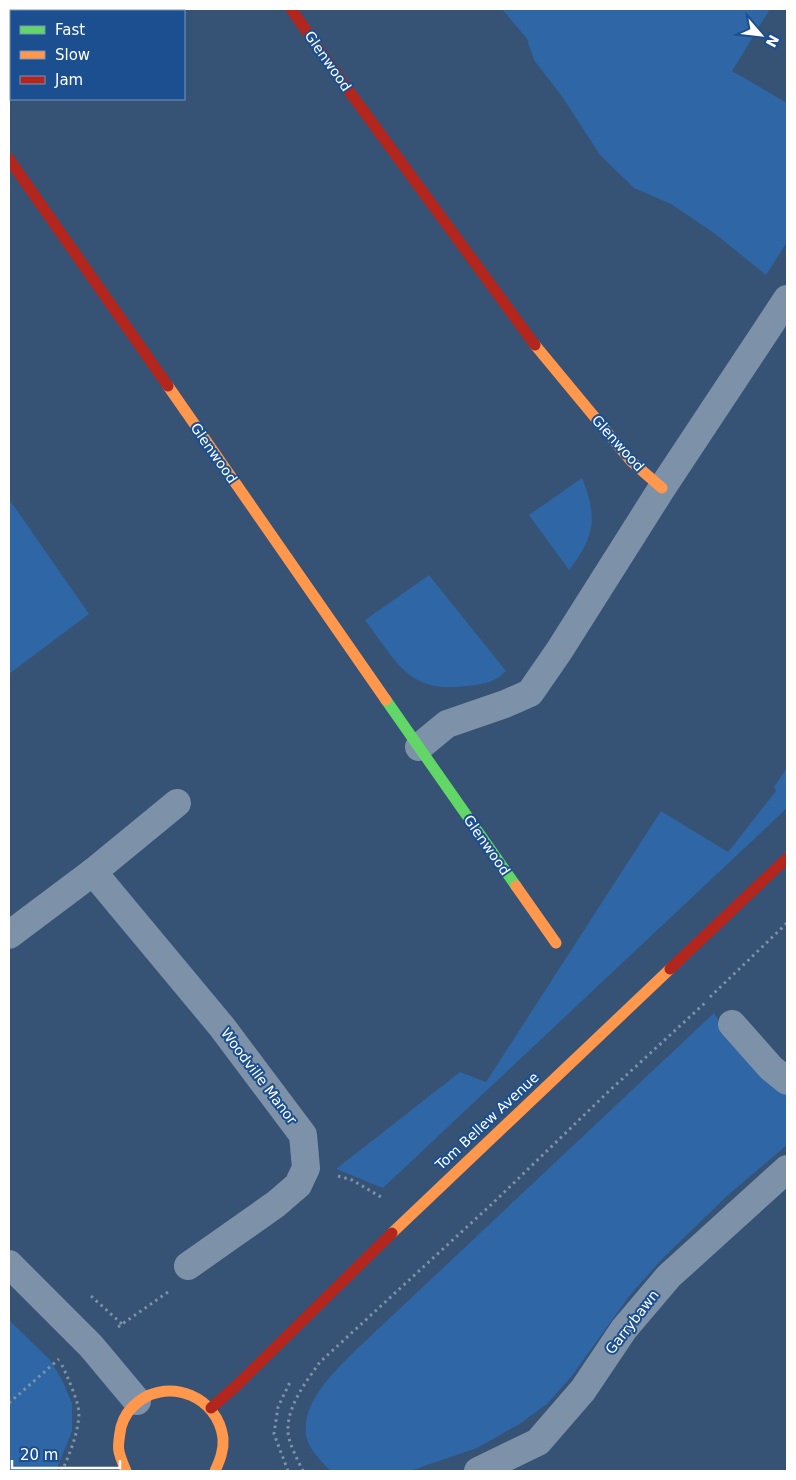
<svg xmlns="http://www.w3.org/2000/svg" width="796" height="1480" font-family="'DejaVu Sans',sans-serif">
<rect width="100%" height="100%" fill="#365274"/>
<g fill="#2f66a5">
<path d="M502,9H770L732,71L787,103V242L766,275L714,233L671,204L634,188L600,155L563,98L534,60L527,39Z"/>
<path d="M582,478C598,518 595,536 569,570L529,515Z"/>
<path d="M9,499L89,614L9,674Z"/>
<path d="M429,575L506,671C494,683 484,684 467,686C408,694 397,662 365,620Z"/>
<path d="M787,768V808L383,1188L336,1169L460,1072L486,1082L661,811L728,852L776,791L774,787Z"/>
<path d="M714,1013L722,1027L787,1094V1145L727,1196L663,1258L630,1295L571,1377L547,1404L518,1425L477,1448L410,1471H331C322,1462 307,1448 306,1434C302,1400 337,1369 359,1347Z"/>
<path d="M9,1320L50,1360L62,1380L72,1403V1431L56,1471H9Z"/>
</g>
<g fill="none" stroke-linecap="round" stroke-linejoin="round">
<g stroke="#7d92a8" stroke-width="3" stroke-dasharray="2.5 4" stroke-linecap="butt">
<path d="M35,11L39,9"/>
<path d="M9,30L11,28"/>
<path d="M710,997L787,923"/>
<path d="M338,1176L352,1180L381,1197"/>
<path d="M91,1296L122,1324"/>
<path d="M118,1327L168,1292"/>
<path d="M62,1365C67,1376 79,1402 79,1414C78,1434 70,1453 62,1471"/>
<path d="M9,1403L59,1359"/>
<path d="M288,1471L274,1434L278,1407L291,1380"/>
<path d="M303,1471C298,1461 288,1442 288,1431C287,1406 306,1382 320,1362L494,1202L608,1092L706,1002"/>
</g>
<g stroke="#7d92a8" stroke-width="28">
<path d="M419,747L447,724L505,704L530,693L559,651L662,488L787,299"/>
<path d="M93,872L222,1027L303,1135L306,1168L298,1185L276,1204L188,1266"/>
<path d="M9,935L93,872L177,803"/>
<path d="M732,1024L771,1068L787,1081"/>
<path d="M9,1264L91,1346L137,1401"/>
<path d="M478,1471L538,1442L583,1390L624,1329L669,1276L787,1169"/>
</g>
<path stroke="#63d668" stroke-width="11" d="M386,700L516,886"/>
<g stroke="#ff974d" stroke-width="11">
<path d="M535,345L631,461L662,488"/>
<path d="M168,386L386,700"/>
<path d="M516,886L556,943"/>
<path d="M392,1233L670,969"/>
<path d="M126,1471C117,1450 117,1449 121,1427C124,1416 130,1408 138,1402C170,1377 218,1397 223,1438C224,1450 220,1460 215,1471"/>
</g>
<g stroke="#b3261e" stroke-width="11">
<path d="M291,9L338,76L535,345"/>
<path d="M9,159L168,386"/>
<path d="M670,969L787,858"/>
<path d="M211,1408L236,1386L392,1233"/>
</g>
</g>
<g text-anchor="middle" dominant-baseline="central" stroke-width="4" stroke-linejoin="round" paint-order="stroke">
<g font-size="14" fill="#fff" stroke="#1b4f8f">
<text transform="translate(328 61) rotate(55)">Glenwood</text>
<text transform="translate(618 443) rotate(48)">Glenwood</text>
<text transform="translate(214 453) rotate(55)">Glenwood</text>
<text transform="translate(487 845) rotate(55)">Glenwood</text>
<text transform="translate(259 1076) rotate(53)">Woodville Manor</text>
<text transform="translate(487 1121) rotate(-43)">Tom Bellew Avenue</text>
<text transform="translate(632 1322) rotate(-52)">Garrybawn</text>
</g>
</g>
<rect width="796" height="1480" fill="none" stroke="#ffffff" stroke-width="20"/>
<rect x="10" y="10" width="175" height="90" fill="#1b4f8f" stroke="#7695bc"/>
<rect x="20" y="26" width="25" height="8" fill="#63d668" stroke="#7695bc"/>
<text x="55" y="35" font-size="15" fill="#ffffff">Fast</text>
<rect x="20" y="51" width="25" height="8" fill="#ff974d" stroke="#7695bc"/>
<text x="55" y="60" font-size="15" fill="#ffffff">Slow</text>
<rect x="20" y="76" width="25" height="8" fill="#b3261e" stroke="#7695bc"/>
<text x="55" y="85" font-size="15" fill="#ffffff">Jam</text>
<g transform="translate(761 35) rotate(118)" stroke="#1b4f8f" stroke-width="4" paint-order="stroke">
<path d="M0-4L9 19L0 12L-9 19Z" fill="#ffffff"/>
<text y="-8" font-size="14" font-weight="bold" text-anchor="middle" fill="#ffffff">N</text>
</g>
<path d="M12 1460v8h108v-8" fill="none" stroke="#ffffff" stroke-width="2.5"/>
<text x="20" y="1460" font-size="15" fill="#ffffff" stroke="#1b4f8f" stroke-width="4" paint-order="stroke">20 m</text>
</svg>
